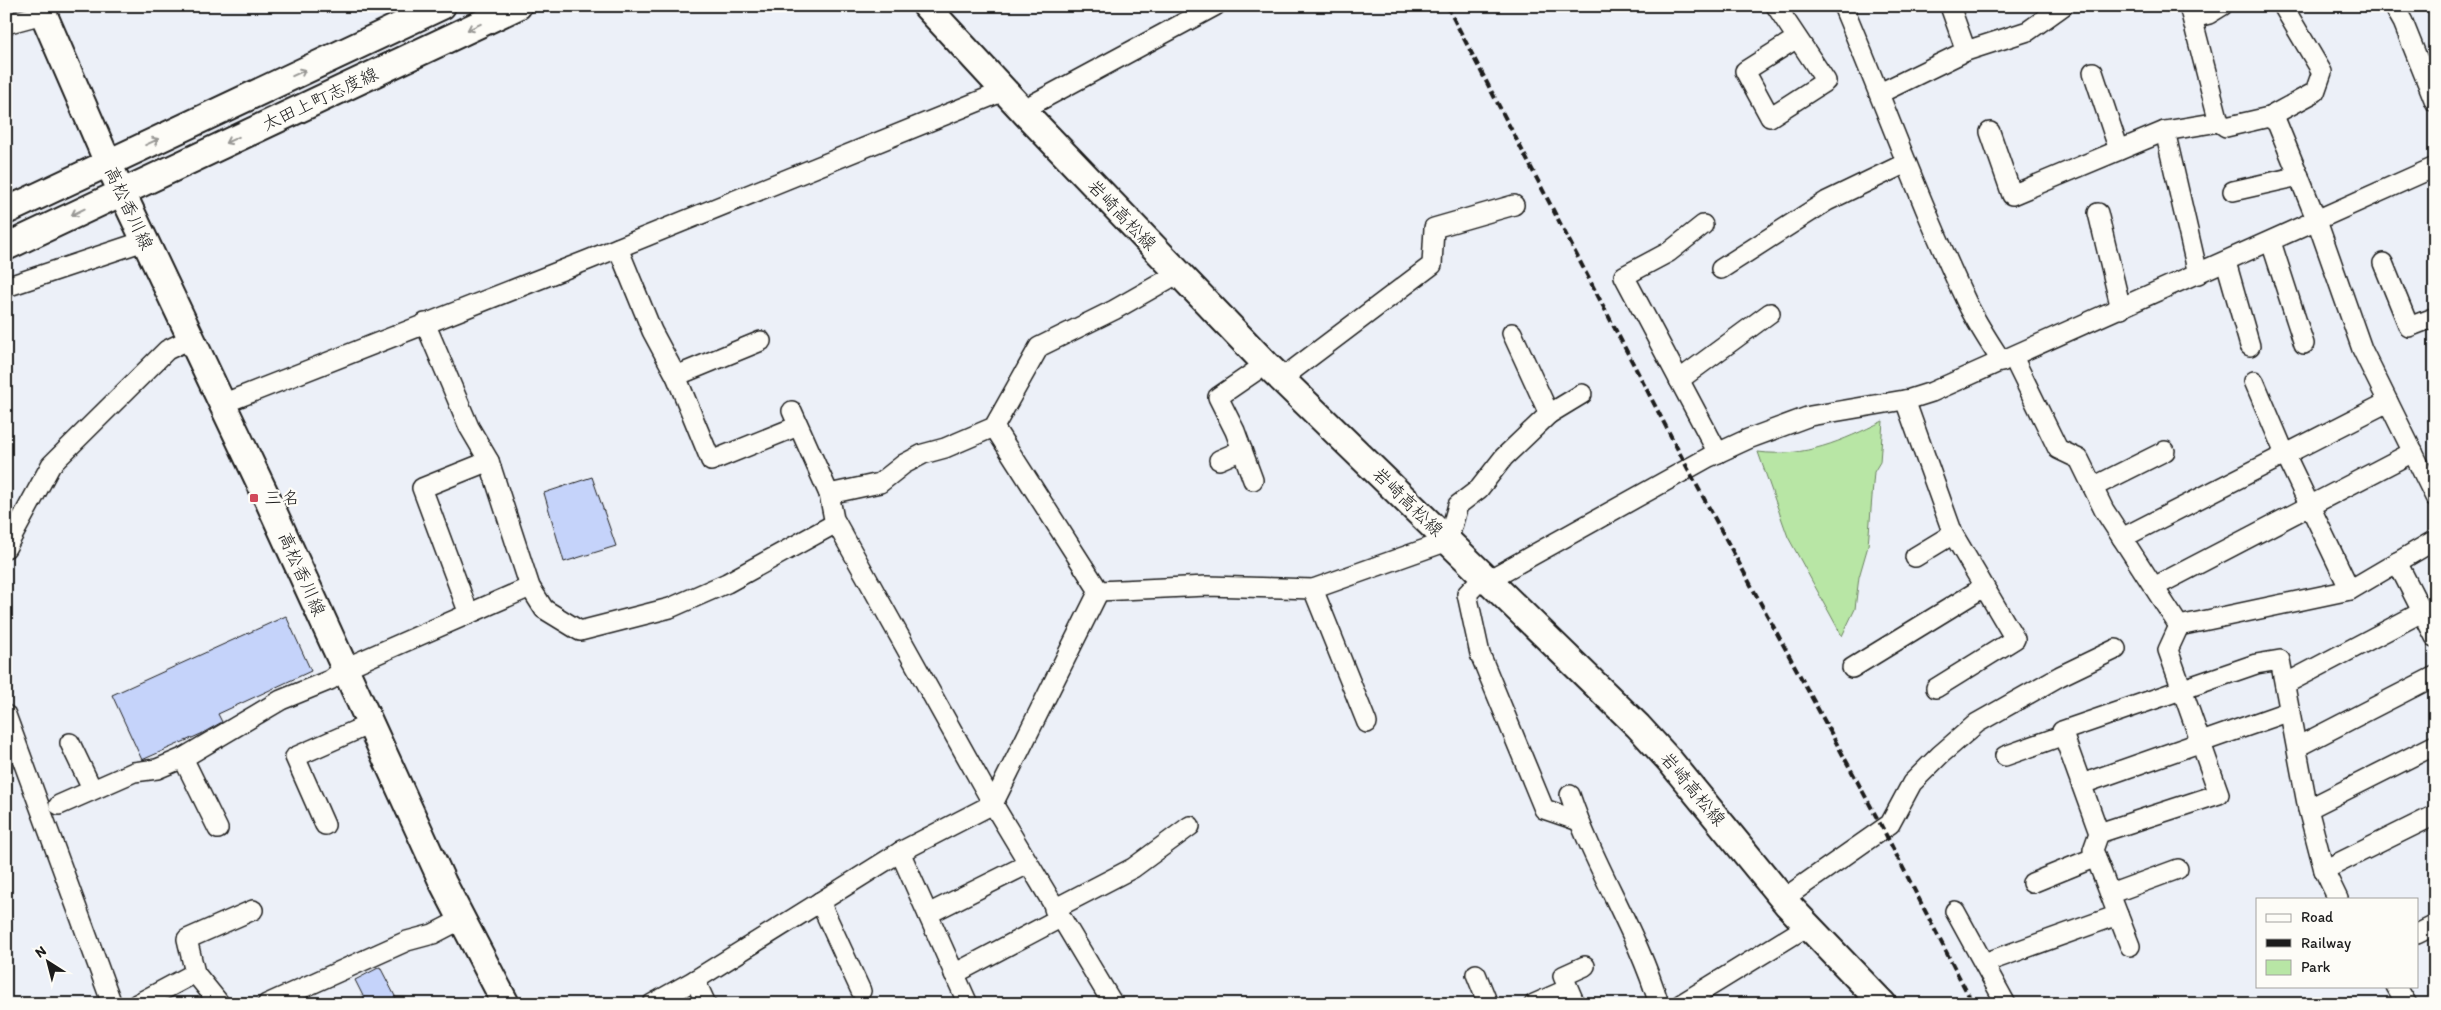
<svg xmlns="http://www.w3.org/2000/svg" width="2441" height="1010" font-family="Itim,'Klee One',sans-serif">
<rect width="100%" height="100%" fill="#ecf0f8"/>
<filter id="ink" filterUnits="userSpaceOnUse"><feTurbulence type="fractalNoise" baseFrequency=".02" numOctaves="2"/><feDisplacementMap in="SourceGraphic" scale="10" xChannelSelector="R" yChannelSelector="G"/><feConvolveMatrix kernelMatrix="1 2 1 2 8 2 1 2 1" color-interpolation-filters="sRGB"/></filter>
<g filter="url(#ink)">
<path fill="#b8e6a5" stroke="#6a8160" d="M1883,421L1880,462L1874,472L1868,546L1859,577L1855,609L1842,636L1788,537L1758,452C1805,458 1842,441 1883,421Z"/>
<g fill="#c5d3fa" stroke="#1c1c1c">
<path d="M592,477L616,546L564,562L544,493Z"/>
<path d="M286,616L311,671L218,714L222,722L201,734L142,760L112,695Z"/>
<path d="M380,967L399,1004H367L355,980Z"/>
</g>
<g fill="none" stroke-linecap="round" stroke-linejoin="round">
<g stroke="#1c1c1c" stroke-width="22">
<g id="minor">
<path d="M1776,6L1826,81L1770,117L1745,71L1797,38"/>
<path d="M1843,6C1885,105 1921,206 1967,303C1977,324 1990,343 2002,362"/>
<path d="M2189,6L2219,122L2226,127L2269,117L2277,123L2317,221L2362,349L2435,497"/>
<path d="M2394,6L2403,22L2435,102"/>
<path d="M1951,9L1966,51"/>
<path d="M2193,18L2209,14L2222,6"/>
<path d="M6,24L43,14"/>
<path d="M2093,72L2119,150"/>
<path d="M1880,93L1966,51L2028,31L2063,6"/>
<path d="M1022,110L1215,6"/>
<path d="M2269,117L2315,92L2322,72L2283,6"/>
<path d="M2165,131L2198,274"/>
<path d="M1990,132L2012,195L2165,131L2219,122"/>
<path d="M2233,191L2299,176"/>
<path d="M2098,213L2121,309"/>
<path d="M1703,225L1669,252L1624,276L1718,453"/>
<path d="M2271,242L2304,344"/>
<path d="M618,248L652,331L676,376L711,461L798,426"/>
<path d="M2226,262L2250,346"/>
<path d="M2383,263L2409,327L2435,317"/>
<path d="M1721,269L1827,201L1906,163"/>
<path d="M6,287L144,241"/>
<path d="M425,323L469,427L489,461L530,587L544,609L580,631L670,608L727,583L836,523"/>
<path d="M2013,357L2058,449L2079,459L2104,510L2179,626"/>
<path d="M676,376L761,341"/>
<path d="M1281,379L1432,265L1434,228L1514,205"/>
<path d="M1679,380L1770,313"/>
<path d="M2254,381L2285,454L2350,590"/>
<path d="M1905,400L1953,534L2015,639L1936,688"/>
<path d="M222,404L588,260L1004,91"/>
<path d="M792,411L829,494L834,519L993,804L1113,1004"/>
<path d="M1549,414L1582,394"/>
<path d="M994,427L1099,591L1207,586L1313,589L1448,541L1458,505L1479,489L1504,457L1549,414L1512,333"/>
<path d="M1219,460L1242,450"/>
<path d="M1253,480L1235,431L1218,397L1266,364"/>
<path d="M2093,487L2165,451"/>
<path d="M829,494L880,483L904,464L923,454L945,448L994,427L1039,347L1114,310L1179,273"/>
<path d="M2122,538L2388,402"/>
<path d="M6,548L51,465L167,350L190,339"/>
<path d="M1915,557L1953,534"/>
<path d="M2397,562L2435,637"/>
<path d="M1484,576L1467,594L1480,654L1544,809L1579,821"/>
<path d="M1488,580L1709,457L1748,439L1810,416L1910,399L1932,392L2435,167"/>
<path d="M2154,587L2413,452"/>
<path d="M1313,589L1367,723"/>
<path d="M469,614L422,488L489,461"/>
<path d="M2179,626L2350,590L2435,540"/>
<path d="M1852,668L1984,587"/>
<path d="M2285,684L2422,612"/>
<path d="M6,715L112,1004"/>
<path d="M70,743L92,789"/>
<path d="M2297,747L2435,676"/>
<path d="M2005,756L2064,735"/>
<path d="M183,758L218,829"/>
<path d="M2082,784L2290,711"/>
<path d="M1570,795C1594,867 1637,931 1659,1004"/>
<path d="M59,805L134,772L157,769L183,758L281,700L330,680L345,668L530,587"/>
<path d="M2308,809L2435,745"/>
<path d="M325,825L295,757L370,724"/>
<path d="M2099,833L2219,794L2168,650L2179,626"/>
<path d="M900,852L968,1004"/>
<path d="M2324,870L2435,815"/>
<path d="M2032,883L2096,857"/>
<path d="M2110,894L2178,869"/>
<path d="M1783,899L1890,824L1912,783L1940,755L1977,723L2060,676L2116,649"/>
<path d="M820,902L861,991"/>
<path d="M1054,909L1133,868L1190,826"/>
<path d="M1955,911L2006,1004"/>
<path d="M928,914L1028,864"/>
<path d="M2417,934L2435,925"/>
<path d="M2130,946L2093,850L2099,833L2062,731L2256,664L2280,660L2308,809L2324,870L2338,899"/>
<path d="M1984,963L2118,915"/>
<path d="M195,973L187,939L253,910"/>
<path d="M954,974L1060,918"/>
<path d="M1476,974L1488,1004"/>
<path d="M695,980L706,1004"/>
<path d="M2396,986L2407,1004"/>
<path d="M137,1004L195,973L220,1004"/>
<path d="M267,1004L407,941L433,934L462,919"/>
<path d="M652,1004L695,980L900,852L993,804L1099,591"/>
<path d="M1534,1004L1568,989"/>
<path d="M1575,1004L1563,976L1585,966"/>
<path d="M1681,1004L1808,926"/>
</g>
</g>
<g stroke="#1c1c1c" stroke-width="30">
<g id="secondary">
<path d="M40,6L108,163L268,500L443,883L506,1004"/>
<path d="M926,6L1027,115L1266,364L1638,726L1670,761L1787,904L1883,1004"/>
<path d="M6,211L442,6"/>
<path d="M6,247L518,6"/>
</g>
</g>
<use href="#minor" stroke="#fdfcf7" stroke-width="19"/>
<use href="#secondary" stroke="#fdfcf7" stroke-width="26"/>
<path stroke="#1c1c1c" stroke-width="4" stroke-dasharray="8 4" stroke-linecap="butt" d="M1447,6L1688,469L1883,829L1973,1004"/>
</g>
<defs><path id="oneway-shaft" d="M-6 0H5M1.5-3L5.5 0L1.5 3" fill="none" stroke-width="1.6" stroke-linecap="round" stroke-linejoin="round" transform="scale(1.25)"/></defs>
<g stroke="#989794">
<use href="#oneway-shaft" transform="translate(474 27) rotate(155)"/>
<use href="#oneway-shaft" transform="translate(299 73) rotate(-25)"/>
<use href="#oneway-shaft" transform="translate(232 140) rotate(155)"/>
<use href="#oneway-shaft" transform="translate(152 142) rotate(-25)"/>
<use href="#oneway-shaft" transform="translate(78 212) rotate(154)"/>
</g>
</g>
<rect fill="#d1495b" stroke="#fdfcf7" stroke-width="2" x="249" y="493" width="10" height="10" rx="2.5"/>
<g text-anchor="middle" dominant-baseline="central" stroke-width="4.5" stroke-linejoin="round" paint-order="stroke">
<g font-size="18" fill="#1c1c1c" stroke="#fdfcf7">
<text transform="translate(320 99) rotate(-25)">太田上町志度線</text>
<text transform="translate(129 208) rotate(65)">高松香川線</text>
<text transform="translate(1122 215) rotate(46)">岩崎高松線</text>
<text transform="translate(1408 502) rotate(44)">岩崎高松線</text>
<text transform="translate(302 574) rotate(66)">高松香川線</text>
<text transform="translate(1693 789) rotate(50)">岩崎高松線</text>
</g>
<g font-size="18" fill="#1c1c1c" stroke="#fdfcf7" text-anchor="start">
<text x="264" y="498">三名</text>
</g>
</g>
<rect width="2441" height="1010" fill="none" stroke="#fdfcf7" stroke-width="25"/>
<rect x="12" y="12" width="2416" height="985" fill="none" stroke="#1c1c1c" stroke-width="2" filter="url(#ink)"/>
<rect x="2256" y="898" width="162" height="90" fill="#fdfcf7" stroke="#a3a29f"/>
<rect x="2266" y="914" width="25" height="8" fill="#fdfcf7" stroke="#a3a29f"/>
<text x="2301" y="922" font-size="15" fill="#1c1c1c">Road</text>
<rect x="2266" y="939" width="25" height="8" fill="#1c1c1c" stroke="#a3a29f"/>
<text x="2301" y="948" font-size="15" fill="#1c1c1c">Railway</text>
<rect x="2266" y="960" width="25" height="15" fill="#b8e6a5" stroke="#a3a29f"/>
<text x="2301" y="972" font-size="15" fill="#1c1c1c">Park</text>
<g transform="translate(48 962) rotate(324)" stroke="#fdfcf7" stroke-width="4" paint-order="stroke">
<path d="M0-4L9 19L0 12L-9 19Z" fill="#1c1c1c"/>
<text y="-8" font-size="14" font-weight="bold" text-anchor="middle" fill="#1c1c1c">N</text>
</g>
</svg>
